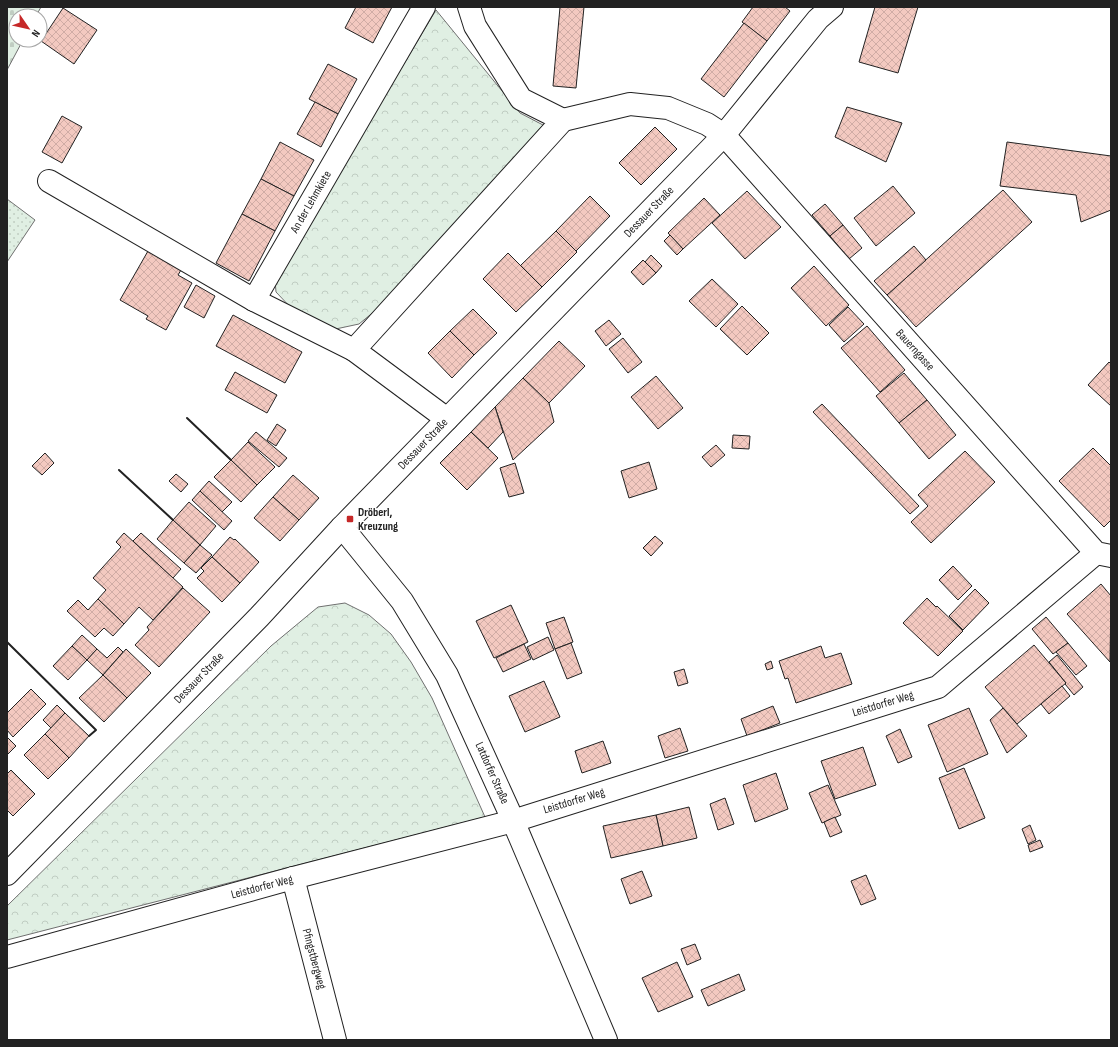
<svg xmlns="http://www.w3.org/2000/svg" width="1118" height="1047" font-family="'Sofia Sans Condensed',sans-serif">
<defs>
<pattern id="grass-dots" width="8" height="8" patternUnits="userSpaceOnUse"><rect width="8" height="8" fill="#e0efe3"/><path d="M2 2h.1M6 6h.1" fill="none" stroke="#c0cdc2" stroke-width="1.8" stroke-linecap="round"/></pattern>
<pattern id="forest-crowns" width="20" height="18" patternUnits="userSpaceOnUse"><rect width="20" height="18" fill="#e0efe3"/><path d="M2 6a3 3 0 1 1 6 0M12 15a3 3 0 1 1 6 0" fill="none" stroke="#c0cdc2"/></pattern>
<pattern id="cemetery-stones" width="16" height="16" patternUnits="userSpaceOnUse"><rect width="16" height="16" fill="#e0efe3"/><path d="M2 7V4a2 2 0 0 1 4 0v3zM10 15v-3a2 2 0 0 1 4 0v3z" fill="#c0cdc2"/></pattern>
<pattern id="building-cross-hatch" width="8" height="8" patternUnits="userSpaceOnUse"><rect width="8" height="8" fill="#f3c9c0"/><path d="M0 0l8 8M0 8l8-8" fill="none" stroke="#d0aca5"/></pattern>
</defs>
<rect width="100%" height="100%" fill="#fff"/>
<path fill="url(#grass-dots)" stroke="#6f6f6f" d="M7,199L35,220L7,262Z"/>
<g fill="url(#forest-crowns)" stroke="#6f6f6f">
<path d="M436,10L520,113L543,125L387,301L359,324L331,330L294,311L276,292L275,280Z"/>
<path d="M345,603L369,615L391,634L411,662L432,698L485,817L7,940V906L271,646L318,607Z"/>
</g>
<path fill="url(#cemetery-stones)" stroke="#6f6f6f" d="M7,7H41L36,16H16V40H23L7,70Z"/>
<g fill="url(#building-cross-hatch)" stroke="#222">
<path d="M356,7H392L373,43L345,28Z"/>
<path d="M560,7H584L576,88L553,86Z"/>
<path d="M753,7H785L790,11L767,41L742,22Z"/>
<path d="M875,7H918L898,73L859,62Z"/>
<path d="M63,8L97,30L74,64L41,41Z"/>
<path d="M744,23L767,41L724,97L701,79Z"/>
<path d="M328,64L357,79L338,114L309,99Z"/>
<path d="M315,102L338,114L321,147L297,134Z"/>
<path d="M847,107L902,123L886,162L835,137Z"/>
<path d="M62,116L82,127L62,163L42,152Z"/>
<path d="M655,127L677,149L641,185L619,163Z"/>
<path d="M280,142L314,160L294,196L261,179Z"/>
<path d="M1007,142L1111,156V210L1081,222L1076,195L1000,186Z"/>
<path d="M261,179L294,196L275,231L242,214Z"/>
<path d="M893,186L915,213L876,246L854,218Z"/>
<path d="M1003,190L1032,222L916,327L887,295Z"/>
<path d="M747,191L781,227L745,259L712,223Z"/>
<path d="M590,196L610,216L576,251L556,231Z"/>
<path d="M704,198L720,215L683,249L668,233Z"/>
<path d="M825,204L843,225L830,236L812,215Z"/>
<path d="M242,214L275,231L249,281L216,263Z"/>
<path d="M843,225L862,248L849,259L830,236Z"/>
<path d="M556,231L577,252L542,287L520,266Z"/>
<path d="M670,235L683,249L677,255L664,241Z"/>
<path d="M914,246L926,260L887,295L874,281Z"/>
<path d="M148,251L181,270L178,275L192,283L166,330L146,319L148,316L120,300Z"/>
<path d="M508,253L542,287L516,312L483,279Z"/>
<path d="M651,255L662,266L656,273L645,262Z"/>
<path d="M643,260L656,273L643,285L631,272Z"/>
<path d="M814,266L849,305L826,326L791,288Z"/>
<path d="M712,279L738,304L716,327L689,301Z"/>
<path d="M196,285L215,296L204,318L184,307Z"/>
<path d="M742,306L769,333L747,355L720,329Z"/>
<path d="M848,307L864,324L844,342L829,325Z"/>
<path d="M473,309L497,333L474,355L450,331Z"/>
<path d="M233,315L302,352L285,383L216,346Z"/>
<path d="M609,320L621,334L606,346L595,331Z"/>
<path d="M867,326L905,370L880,392L841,348Z"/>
<path d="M450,331L474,355L452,378L428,353Z"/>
<path d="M623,338L642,362L628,373L609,349Z"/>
<path d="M559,341L585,366L549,403L523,378Z"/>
<path d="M1109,362L1111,364V406L1088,385Z"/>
<path d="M235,372L277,395L267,413L225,390Z"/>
<path d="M904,373L927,400L899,423L876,396Z"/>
<path d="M656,376L683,408L658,429L631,397Z"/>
<path d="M523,378L549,403L554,422L513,460L495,407Z"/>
<path d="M927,400L956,435L929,459L899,423Z"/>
<path d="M822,404L919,506L910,514L813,412Z"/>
<path d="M495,407L503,432L488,448L471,432Z"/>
<path d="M277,424L286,430L276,446L267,440Z"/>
<path d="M256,432L287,458L279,467L248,441Z"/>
<path d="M471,432L498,458L467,490L440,463Z"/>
<path d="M733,435L750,436L749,449L732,448Z"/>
<path d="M248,442L275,467L257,485L231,460Z"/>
<path d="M716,445L725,455L711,467L702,457Z"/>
<path d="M1093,448L1111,466V520L1104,527L1059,481Z"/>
<path d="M965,451L995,482L931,543L911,522L928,506L918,495Z"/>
<path d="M45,453L54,463L42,475L32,466Z"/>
<path d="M231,460L257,485L241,502L214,477Z"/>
<path d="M649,462L657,489L629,498L621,471Z"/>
<path d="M515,463L524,493L509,497L500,468Z"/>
<path d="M176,474L188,484L181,492L169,481Z"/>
<path d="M293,475L319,498L299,520L273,497Z"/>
<path d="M209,481L232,502L222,512L200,491Z"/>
<path d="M200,491L232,521L224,530L192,500Z"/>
<path d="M273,497L299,520L280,541L254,518Z"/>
<path d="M189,502L216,526L200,545L173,520Z"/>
<path d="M173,520L200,545L184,563L157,539Z"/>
<path d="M124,533L183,587L153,620L139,607L124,624L98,599L106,590L93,578L121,547L116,542Z"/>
<path d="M141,533L181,569L173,578L133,541Z"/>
<path d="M655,536L663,543L651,556L643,548Z"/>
<path d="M230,537L234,540L235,539L259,562L240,583L212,557Z"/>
<path d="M200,545L212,555L196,573L184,563Z"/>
<path d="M212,557L240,583L222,602L197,578L204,571L201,568Z"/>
<path d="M953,566L972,586L958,600L939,580Z"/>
<path d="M1101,584L1111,596L1110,662L1067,614Z"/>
<path d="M183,588L210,612L159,667L135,645L149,630L147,627Z"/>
<path d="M975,589L989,603L963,630L949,616Z"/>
<path d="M927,598L936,607L937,606L963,631L938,656L903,623Z"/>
<path d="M98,599L124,624L113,636L104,628L95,637L67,611L78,600L88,610Z"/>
<path d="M511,605L528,642L494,658L476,621Z"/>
<path d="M564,617L573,642L555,649L546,623Z"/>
<path d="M1046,617L1068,643L1053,654L1032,629Z"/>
<path d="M82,635L97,649L87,660L72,646Z"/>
<path d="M548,637L554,650L533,660L527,647Z"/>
<path d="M571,643L582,673L567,679L555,649Z"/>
<path d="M1068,643L1087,666L1076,675L1056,652Z"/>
<path d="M524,644L531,659L503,672L496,658Z"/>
<path d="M1034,645L1066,683L1017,724L985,687Z"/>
<path d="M72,646L87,660L68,680L53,666Z"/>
<path d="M821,646L825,658L841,653L852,684L796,703L788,678L785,679L779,661Z"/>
<path d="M118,647L123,652L103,675L87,660L97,649L107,658Z"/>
<path d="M126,649L151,673L127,698L103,675Z"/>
<path d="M1057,655L1083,687L1074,695L1065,684L1066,683L1049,662Z"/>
<path d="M771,661L773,668L767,670L765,664Z"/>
<path d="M684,669L688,683L678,686L674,672Z"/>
<path d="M103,675L127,698L104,722L79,698Z"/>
<path d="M544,681L560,717L525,732L509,696Z"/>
<path d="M1062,686L1070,696L1049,714L1041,704Z"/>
<path d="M31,689L46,704L13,737L7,730V713Z"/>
<path d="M57,705L65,713L51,728L43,720Z"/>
<path d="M773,706L780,723L747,736L741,719Z"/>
<path d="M969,708L988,754L947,772L928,725Z"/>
<path d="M1003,708L1027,736L1007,753L990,720Z"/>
<path d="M65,713L89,736L69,758L45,734Z"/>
<path d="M680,728L688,751L665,758L658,736Z"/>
<path d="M900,729L912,757L898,763L886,736Z"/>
<path d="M45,734L69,758L48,779L24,755Z"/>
<path d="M7,737L16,746L7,755Z"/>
<path d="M603,741L611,763L582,773L575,751Z"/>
<path d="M863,747L876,785L835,799L821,761Z"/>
<path d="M964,768L985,818L959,829L939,778Z"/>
<path d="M11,770L35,794L13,816L7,810V774Z"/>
<path d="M776,773L788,809L755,822L743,785Z"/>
<path d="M828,785L841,815L822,823L809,793Z"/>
<path d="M725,798L734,824L718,830L710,804Z"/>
<path d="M689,807L697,838L663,846L656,815Z"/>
<path d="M656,815L663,846L611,858L603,826Z"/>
<path d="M835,817L842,832L830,837L824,822Z"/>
<path d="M1030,825L1036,840L1028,844L1022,829Z"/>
<path d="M1040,840L1043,847L1030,852L1028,845Z"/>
<path d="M642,871L652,896L630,904L621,879Z"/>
<path d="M866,875L876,899L861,905L851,881Z"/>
<path d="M695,944L701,959L687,965L681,949Z"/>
<path d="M677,962L693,997L658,1012L642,978Z"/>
<path d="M739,974L745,990L708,1006L701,990Z"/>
</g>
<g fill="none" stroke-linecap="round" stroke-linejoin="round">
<g stroke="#222" stroke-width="24">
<g id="street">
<path d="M424,7L254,300L354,350L563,120L521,99L475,26L469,7"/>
<path d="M563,120L630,104L668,108L707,124L724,135L1096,553L1111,556"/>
<path d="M49,181L254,300"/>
<path d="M354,350L447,419"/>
<path d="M293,878L335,1040"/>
<path d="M7,957L293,878L513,821L938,687L1096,553"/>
</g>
</g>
<g stroke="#222" stroke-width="24">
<g id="secondary">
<path d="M342,527L402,601L447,675L508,809L606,1040"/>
<path d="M7,874L259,617L342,527L724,135L818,19L832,7"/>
</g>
</g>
<use href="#street" stroke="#fff" stroke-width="22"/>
<use href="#secondary" stroke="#fff" stroke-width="22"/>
<g stroke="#222" stroke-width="2">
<path d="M187,418L231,460"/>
<path d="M119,470L173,520"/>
<path d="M7,642L96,730L89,736"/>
</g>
</g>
<rect fill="#c62828" stroke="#fff" stroke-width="1.5" x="346" y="515" width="8" height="8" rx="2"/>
<g text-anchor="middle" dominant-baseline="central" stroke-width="3" stroke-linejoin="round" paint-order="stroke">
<g font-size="12" fill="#222" stroke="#fff">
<text transform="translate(311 202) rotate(-60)">An der Lehmkiete</text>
<text transform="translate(649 212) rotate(-46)">Dessauer Straße</text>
<text transform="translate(915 350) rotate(48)">Bauerngasse</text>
<text transform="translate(423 444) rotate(-46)">Dessauer Straße</text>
<text transform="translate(199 678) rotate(-46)">Dessauer Straße</text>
<text transform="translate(883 704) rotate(-17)">Leistdorfer Weg</text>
<text transform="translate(492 773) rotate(66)">Latdorfer Straße</text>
<text transform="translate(574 801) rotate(-17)">Leistdorfer Weg</text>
<text transform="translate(262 887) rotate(-15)">Leistdorfer Weg</text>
<text transform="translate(314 959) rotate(75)">Pfingstbergweg</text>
</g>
<g font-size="12" font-weight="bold" fill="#222" stroke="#fff" text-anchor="start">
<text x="358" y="512">Dröberl,<tspan x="358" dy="14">Kreuzung</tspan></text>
</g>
</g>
<rect width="1118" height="1047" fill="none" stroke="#222222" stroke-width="16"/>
<g transform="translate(28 28) rotate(124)"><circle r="19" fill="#ffffff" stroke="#a7a7a7"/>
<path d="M0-3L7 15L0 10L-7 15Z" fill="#c62828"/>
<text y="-6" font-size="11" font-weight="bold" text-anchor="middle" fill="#222222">N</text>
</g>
</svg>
